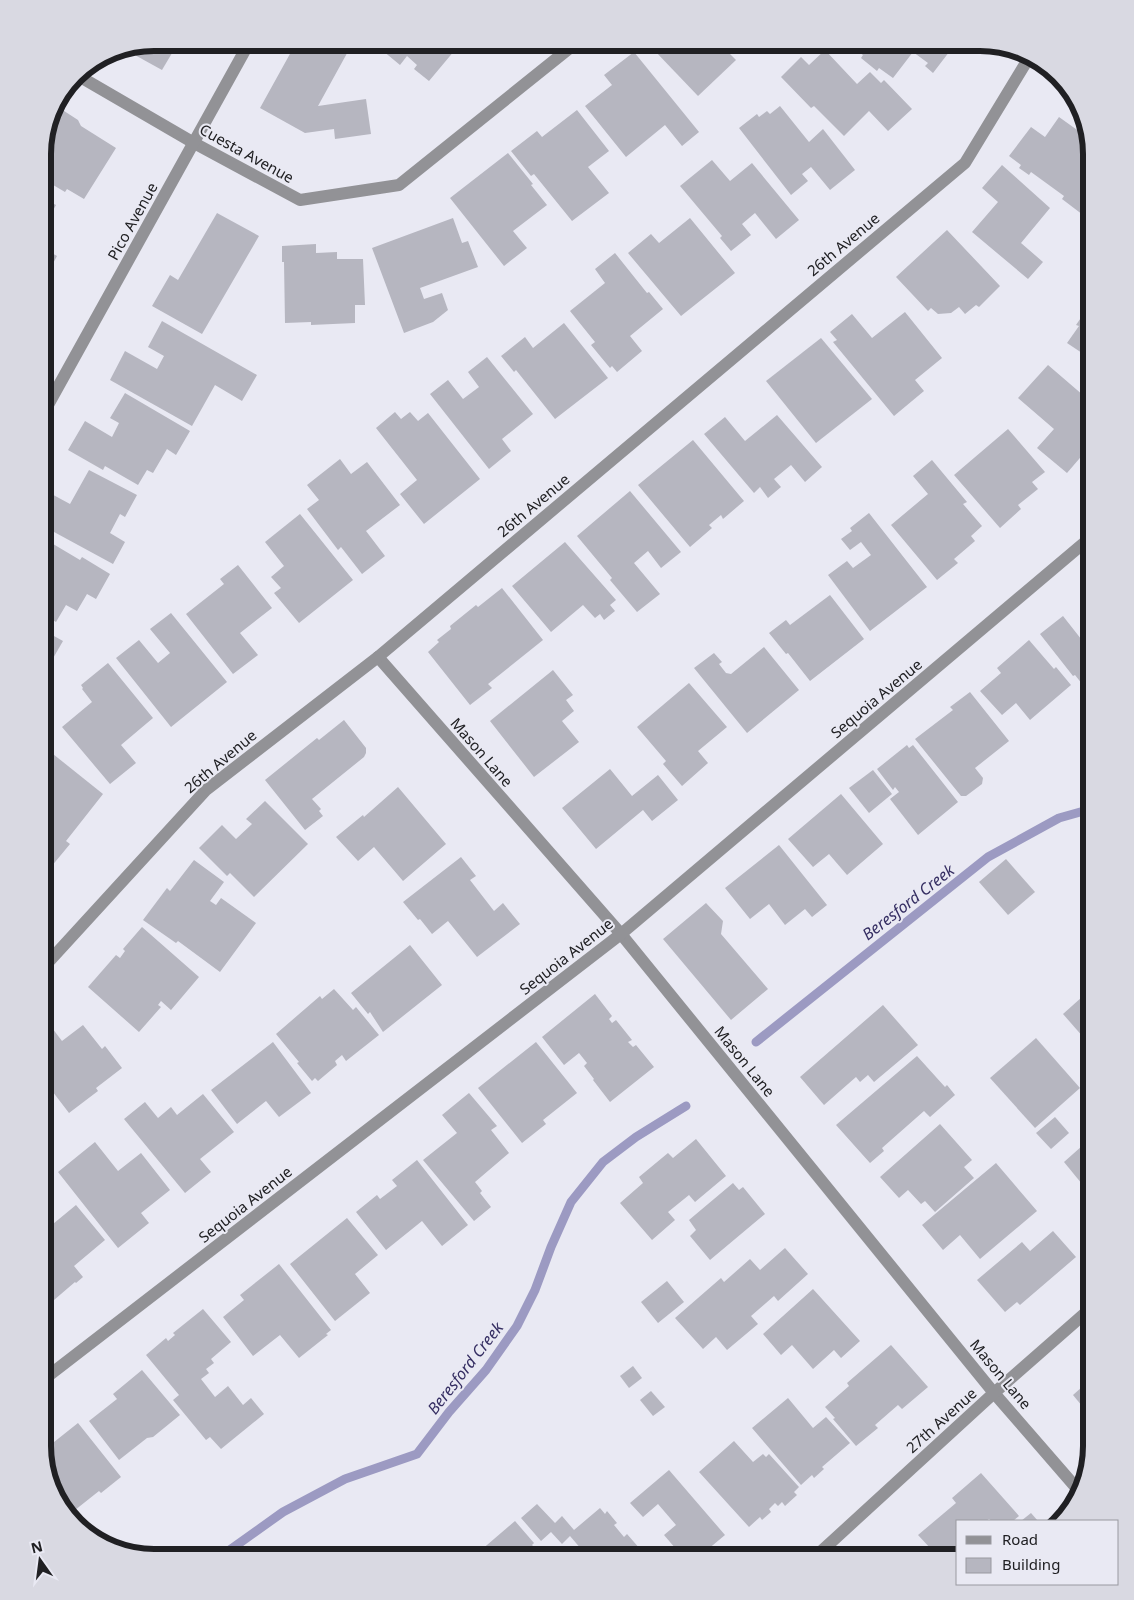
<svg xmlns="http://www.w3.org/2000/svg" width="1134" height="1600" font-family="'Noto Sans',sans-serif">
<rect width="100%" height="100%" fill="#e9e9f3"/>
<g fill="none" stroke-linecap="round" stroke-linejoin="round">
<g stroke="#9c9ac2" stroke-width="9">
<path d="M756,1042L988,857L1059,818L1091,809"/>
<path d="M220,1557L283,1512L345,1479L417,1454L449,1412L486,1370L517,1326L535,1290L551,1247L571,1202L603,1162L636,1137L686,1106"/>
</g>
</g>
<g fill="#b6b6c0">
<path d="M154,42L178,43L162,70L124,49Z"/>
<path d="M296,43H344L351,46L318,106L366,99L371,134L335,139L334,129L305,133L260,108Z"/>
<path d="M380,43H477L469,52L460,44L429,81L414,69L417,65L407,56L400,65L377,46Z"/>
<path d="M662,43H719L736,60L698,96L654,50Z"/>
<path d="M847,43H956L933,73L925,66L928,63L913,52L893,78L879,68L877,71L861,58L863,55Z"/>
<path d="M825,50L857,84L870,72L881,83L884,80L912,109L888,131L869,111L844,136L814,106L811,108L781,77L801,57L809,65Z"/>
<path d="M634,52L699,132L682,146L665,125L626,157L585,106L612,85L604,75Z"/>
<path d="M780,106L809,142L823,129L855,170L830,190L811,167L802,174L808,181L791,195L739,128L757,114L759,117L767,111L770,114Z"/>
<path d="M53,109H61L78,120L81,126L116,148L84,199L67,189L65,192L43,179V147Z"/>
<path d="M577,110L609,151L588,167L609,193L572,221L534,174L531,176L511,151L537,131L542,137Z"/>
<path d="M1059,117L1087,137L1092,154L1091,164L1082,178L1091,185V212L1087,218L1062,199L1064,196L1031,172L1029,175L1019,168L1021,165L1009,156L1031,127L1045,137Z"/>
<path d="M508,153L533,184L531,185L547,205L513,231L527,248L504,266L450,198Z"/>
<path d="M712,160L730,181L752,163L799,220L776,239L755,213L742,224L751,235L731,251L720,238L722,236L680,186Z"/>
<path d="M1002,165L1050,208L1021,243L1043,262L1028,279L972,232L998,202L982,188Z"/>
<path d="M43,198L56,205L43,228Z"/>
<path d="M217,213L259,236L202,334L152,306L170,275L178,280Z"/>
<path d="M453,218L462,243L468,241L478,267L420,288L424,299L442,293L448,310L433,322L404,333L372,248Z"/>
<path d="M690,218L735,273L681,316L628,253L651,234L659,243Z"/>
<path d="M947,230L1000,286L979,307L976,305L965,314L959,307L951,313L938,314L931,308L928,311L896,277Z"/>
<path d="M316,244V253L337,252V259H363L365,305H355V323L311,325V322L285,323L284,262H282V246Z"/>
<path d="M43,248L57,256L43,282Z"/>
<path d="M615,253L647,293L649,292L663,309L630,336L642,351L617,372L612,366L610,368L591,345L595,342L570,311L605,283L595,269Z"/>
<path d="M1091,306V359L1067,343L1079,326L1076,325L1087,309L1089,310Z"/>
<path d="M905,312L942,358L915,380L924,391L894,416L833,342L837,340L830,332L852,314L872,338Z"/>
<path d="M162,321L257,375L242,401L215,385L192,426L110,380L125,351L157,369L164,356L148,347Z"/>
<path d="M564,323L608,378L555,419L516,370L514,372L501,356L525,337L533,348Z"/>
<path d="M821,338L872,399L816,443L766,381Z"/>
<path d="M487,357L533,414L502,439L511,451L489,469L430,394L448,380L463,399L479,387L468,372Z"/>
<path d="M1048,365L1091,402V445L1067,473L1037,448L1054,429L1018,398Z"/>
<path d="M125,393L190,431L176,455L167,449L153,473L147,470L138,485L105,466L103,470L68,450L85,421L112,437L119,423L110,418Z"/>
<path d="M395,412L401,419L410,412L418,421L428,413L480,479L424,524L400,494L417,480L376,428Z"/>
<path d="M777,415L822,467L805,482L791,465L774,479L781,487L768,498L760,487L754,493L704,434L725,417L745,441Z"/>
<path d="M1008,429L1045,472L1032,482L1038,489L1018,505L1021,509L1000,528L954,475Z"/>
<path d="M693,440L744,501L723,519L721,515L709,525L712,528L690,547L638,485Z"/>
<path d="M340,459L351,474L367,462L400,505L366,531L385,556L362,574L341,547L338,550L307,509L319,500L307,485Z"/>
<path d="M932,460L967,502L963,504L982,526L971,536L975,541L954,559L958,563L937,580L891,525L928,494L913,476Z"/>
<path d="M89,470L137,495L125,517L120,514L110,533L125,542L113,564L43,526V498L46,491L70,504Z"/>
<path d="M630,491L681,552L661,568L648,551L634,563L660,594L637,612L610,580L612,578L577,536Z"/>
<path d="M869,513L927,587L870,631L828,575L847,561L853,568L871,555L861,542L850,550L841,539L852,531L850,528Z"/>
<path d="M300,514L353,580L299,623L274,593L281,588L271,577L284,566L265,542Z"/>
<path d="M43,538L80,560L82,557L110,574L96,599L87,594L77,611L66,605L56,622L43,614Z"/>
<path d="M565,542L616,600L610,605L615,611L604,620L600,614L595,618L583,605L551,632L512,586Z"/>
<path d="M238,565L272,608L240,633L258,655L233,674L186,614L224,584L220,579Z"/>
<path d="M502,588L543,640L488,684L492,688L470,705L428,652L439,642L437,640L451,629L450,626L476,605L478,607Z"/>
<path d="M830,595L864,639L810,681L788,653L786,654L769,633L786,620L790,625Z"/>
<path d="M171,613L227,682L171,727L116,658L139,640L158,663L170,653L150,629Z"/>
<path d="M1063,616L1085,644L1091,639V693L1090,694L1075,675L1073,676L1040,634Z"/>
<path d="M43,630L63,641L48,667L43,664Z"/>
<path d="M1029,640L1054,669L1056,667L1071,685L1030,720L1016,703L1002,715L980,691L1001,673L997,668Z"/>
<path d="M764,647L799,690L747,733L694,668L714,653L722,662L719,664L726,673L731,674Z"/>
<path d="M108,663L153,718L121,745L136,763L110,784L62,727L92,702L82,689L83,688L81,685Z"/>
<path d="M553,670L573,695L566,700L574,711L562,721L579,742L534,777L490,721Z"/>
<path d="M689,683L727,727L698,751L708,763L682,786L663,764L666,761L637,727Z"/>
<path d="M970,692L1009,741L975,768L983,778L982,784L966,796H961L915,739L953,710L950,707Z"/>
<path d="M344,720L366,748V753L364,757L312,799L321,809L319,811L323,816L305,830L265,780L317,738L319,740Z"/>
<path d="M907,745L909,748L913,745L958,802L918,835L890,799L899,792L895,787L893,790L877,769Z"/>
<path d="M43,746L103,794L66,841L70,844L46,873L43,870Z"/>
<path d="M610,769L632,796L658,775L678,800L652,821L643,810L596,849L562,808Z"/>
<path d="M873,770L892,794L869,813L849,788Z"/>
<path d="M398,787L446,844L403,881L374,847L358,861L336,837L363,815L364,817Z"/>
<path d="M841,794L883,844L847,875L829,854L813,867L788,839Z"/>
<path d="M265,801L308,844L254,897L230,873L227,876L199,848L222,825L236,839L252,824L246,819Z"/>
<path d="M779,845L827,905L812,917L805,909L785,925L769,904L750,919L725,888Z"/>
<path d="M461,857L476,876L470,880L494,911L503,903L520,924L477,957L448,921L432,934L420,919L418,920L403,902Z"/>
<path d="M1006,859L1035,892L1008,915L979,882Z"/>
<path d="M194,860L224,882L210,901L216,905L221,898L256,923L220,972L178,941L176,943L143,920L167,888L170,891Z"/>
<path d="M706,903L723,921L721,934L768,989L731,1020L663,939Z"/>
<path d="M142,927L199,977L171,1010L161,1001L158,1005L161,1007L139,1032L88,987L116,955L120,958L125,951L123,949Z"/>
<path d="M410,945L442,985L383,1032L370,1012L368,1014L351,993Z"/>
<path d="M334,989L353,1010L356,1007L379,1035L346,1061L342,1055L335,1061L337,1065L318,1081L315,1078L312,1081L297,1063L299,1062L276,1034L320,996L322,999Z"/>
<path d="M1091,989V1046L1063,1014Z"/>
<path d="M595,994L612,1016L609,1019L612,1023L616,1020L632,1040L628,1042L633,1047L636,1045L654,1067L610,1102L593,1080L594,1079L584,1066L587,1063L579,1053L564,1065L542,1037Z"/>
<path d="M883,1005L918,1045L874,1082L868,1075L860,1082L856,1077L824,1105L800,1077Z"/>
<path d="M46,1020L62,1041L83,1025L102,1049L105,1046L122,1068L96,1088L98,1091L69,1113L43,1079V1023Z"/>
<path d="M1036,1038L1080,1088L1035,1128L990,1078Z"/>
<path d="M273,1042L311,1093L279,1117L266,1101L237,1124L211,1090Z"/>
<path d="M536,1042L577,1093L543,1120L546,1124L522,1143L478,1088Z"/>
<path d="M917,1056L945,1087L947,1085L955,1095L930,1117L924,1111L882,1148L884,1151L870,1163L836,1125Z"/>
<path d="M469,1093L497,1126L491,1130L509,1153L475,1182L482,1191L480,1193L491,1207L474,1221L423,1160L457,1133L442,1115Z"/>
<path d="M203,1094L234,1132L200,1159L211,1172L185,1193L124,1119L145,1102L158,1118L171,1107L177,1115Z"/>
<path d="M1055,1117L1069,1133L1051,1149L1036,1133Z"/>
<path d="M940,1124L972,1160L964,1167L974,1178L935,1212L925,1201L921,1204L908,1190L899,1198L880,1177Z"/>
<path d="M1091,1138V1195L1064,1162Z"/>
<path d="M696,1139L726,1176L695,1202L689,1195L668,1212L675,1220L652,1240L620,1203L643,1183L639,1177L668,1153L673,1158Z"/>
<path d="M95,1142L118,1171L141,1153L170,1190L141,1213L149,1223L118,1248L58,1172Z"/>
<path d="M417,1160L468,1225L442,1246L422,1221L386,1250L356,1212L377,1195L380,1199L397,1186L392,1180Z"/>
<path d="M996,1163L1037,1211L980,1259L960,1235L943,1250L922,1225Z"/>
<path d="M733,1183L739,1190L743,1187L765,1214L710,1260L690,1236L696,1230L689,1220Z"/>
<path d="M76,1205L105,1240L74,1266L83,1277L76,1283L75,1282L54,1300L43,1286V1212L53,1224Z"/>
<path d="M347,1218L378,1255L355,1274L370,1293L335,1321L290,1264Z"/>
<path d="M1053,1231L1076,1257L1020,1305L1017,1302L1005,1312L977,1280L1022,1242L1030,1251Z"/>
<path d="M785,1248L808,1274L778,1301L774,1296L751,1316L758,1324L727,1350L716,1337L703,1349L675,1318L721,1278L724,1282L750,1259L760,1270Z"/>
<path d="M279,1264L331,1330L326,1334L328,1335L299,1358L280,1335L253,1356L223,1317L244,1300L240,1295Z"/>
<path d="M667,1281L684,1302L658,1323L641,1302Z"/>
<path d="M813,1289L860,1341L841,1358L834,1350L813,1369L792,1345L781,1355L763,1334Z"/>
<path d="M203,1309L231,1342L211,1359L214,1363L206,1369L209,1373L201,1379L215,1397L228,1386L243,1405L251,1398L264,1414L221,1449L210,1437L206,1440L173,1400L179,1395L146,1355L166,1338L168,1341L175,1335L173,1333Z"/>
<path d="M891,1345L928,1387L902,1409L898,1405L875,1425L878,1428L856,1446L833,1419L835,1418L825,1407L849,1386L847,1383Z"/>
<path d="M633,1366L642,1378L629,1388L620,1376Z"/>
<path d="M142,1370L180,1415L153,1437L147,1438L119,1460L89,1421L117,1399L113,1394Z"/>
<path d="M1091,1379V1417L1073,1395Z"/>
<path d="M651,1391L665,1407L653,1416L640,1400Z"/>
<path d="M788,1398L813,1428L826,1417L850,1443L822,1467L824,1469L814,1478L812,1475L801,1485L752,1428Z"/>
<path d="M78,1423L121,1477L101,1493L99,1491L70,1514L58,1502L44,1450Z"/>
<path d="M734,1441L753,1462L763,1454L766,1457L769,1454L799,1487L794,1492L797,1495L785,1506L782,1502L778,1506L775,1503L769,1509L771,1512L762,1520L760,1517L749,1527L699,1472Z"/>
<path d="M669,1470L725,1535L701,1555L693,1546L682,1556L664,1535L676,1525L658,1504L643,1517L630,1503Z"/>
<path d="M981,1473L1019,1516L1013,1521H992L989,1519L986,1521H958V1557H921L931,1549L918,1535L956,1503L952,1498Z"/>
<path d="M537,1504L555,1523L562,1516L574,1530L600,1508L605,1514L607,1511L617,1523L614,1525L624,1537L627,1534L647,1557H588L570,1536L562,1544L551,1532L541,1541L521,1518Z"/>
<path d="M1031,1513L1038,1521H1021Z"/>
<path d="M515,1521L534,1543L532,1545L537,1550L539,1548L547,1557H473Z"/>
</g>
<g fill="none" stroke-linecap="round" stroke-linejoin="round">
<g stroke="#929296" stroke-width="12">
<path d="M77,75L194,143L300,200L399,185L576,43"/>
<path d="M43,414L249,43"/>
<path d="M378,657L621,934L994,1393L1079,1491"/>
<path d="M43,968L206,790L378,657L965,163L1030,56"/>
<path d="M43,1380L621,934L1091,537"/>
<path d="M815,1557L994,1393L1091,1308"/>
</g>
</g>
<g text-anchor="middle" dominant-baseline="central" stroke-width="4" stroke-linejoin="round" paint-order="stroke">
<g font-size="15" fill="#202023" stroke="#e9e9f3">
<text transform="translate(247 153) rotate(29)">Cuesta Avenue</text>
<text transform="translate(132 221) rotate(-61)">Pico Avenue</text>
<text transform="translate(843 244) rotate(-40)">26th Avenue</text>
<text transform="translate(533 505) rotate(-40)">26th Avenue</text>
<text transform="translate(876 698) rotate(-40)">Sequoia Avenue</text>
<text transform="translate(482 752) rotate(49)">Mason Lane</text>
<text transform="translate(220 761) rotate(-40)">26th Avenue</text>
<text transform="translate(566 956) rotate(-38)">Sequoia Avenue</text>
<text transform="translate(745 1061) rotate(51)">Mason Lane</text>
<text transform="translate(245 1204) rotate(-38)">Sequoia Avenue</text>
<text transform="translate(1001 1374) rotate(50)">Mason Lane</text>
<text transform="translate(941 1420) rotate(-42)">27th Avenue</text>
</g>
<g font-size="16" font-style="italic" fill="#352e62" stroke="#e9e9f3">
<text transform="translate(908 902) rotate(-38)">Beresford Creek</text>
<text transform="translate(465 1368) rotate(-52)">Beresford Creek</text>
</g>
</g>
<path d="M0 0H1134V1600H0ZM154 51H980A103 103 0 0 1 1083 154V1446A103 103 0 0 1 980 1549H154A103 103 0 0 1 51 1446V154A103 103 0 0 1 154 51Z" fill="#d9d9e2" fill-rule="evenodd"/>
<path fill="none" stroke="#202023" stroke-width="6" d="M154 51H980A103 103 0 0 1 1083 154V1446A103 103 0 0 1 980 1549H154A103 103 0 0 1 51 1446V154A103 103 0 0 1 154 51Z"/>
<rect x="956" y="1520" width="162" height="65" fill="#e9e9f3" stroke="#9999a0"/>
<rect x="966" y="1536" width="25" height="8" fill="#929296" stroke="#9999a0"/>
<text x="1002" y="1545" font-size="15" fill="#202023">Road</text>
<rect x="966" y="1558" width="25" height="15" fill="#b6b6c0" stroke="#9999a0"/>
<text x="1002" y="1570" font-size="15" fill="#202023">Building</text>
<g transform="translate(40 1560) rotate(346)" stroke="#e9e9f3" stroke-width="4" paint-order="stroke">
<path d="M0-4L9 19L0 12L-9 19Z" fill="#202023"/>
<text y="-8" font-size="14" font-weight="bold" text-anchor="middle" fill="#202023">N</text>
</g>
</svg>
